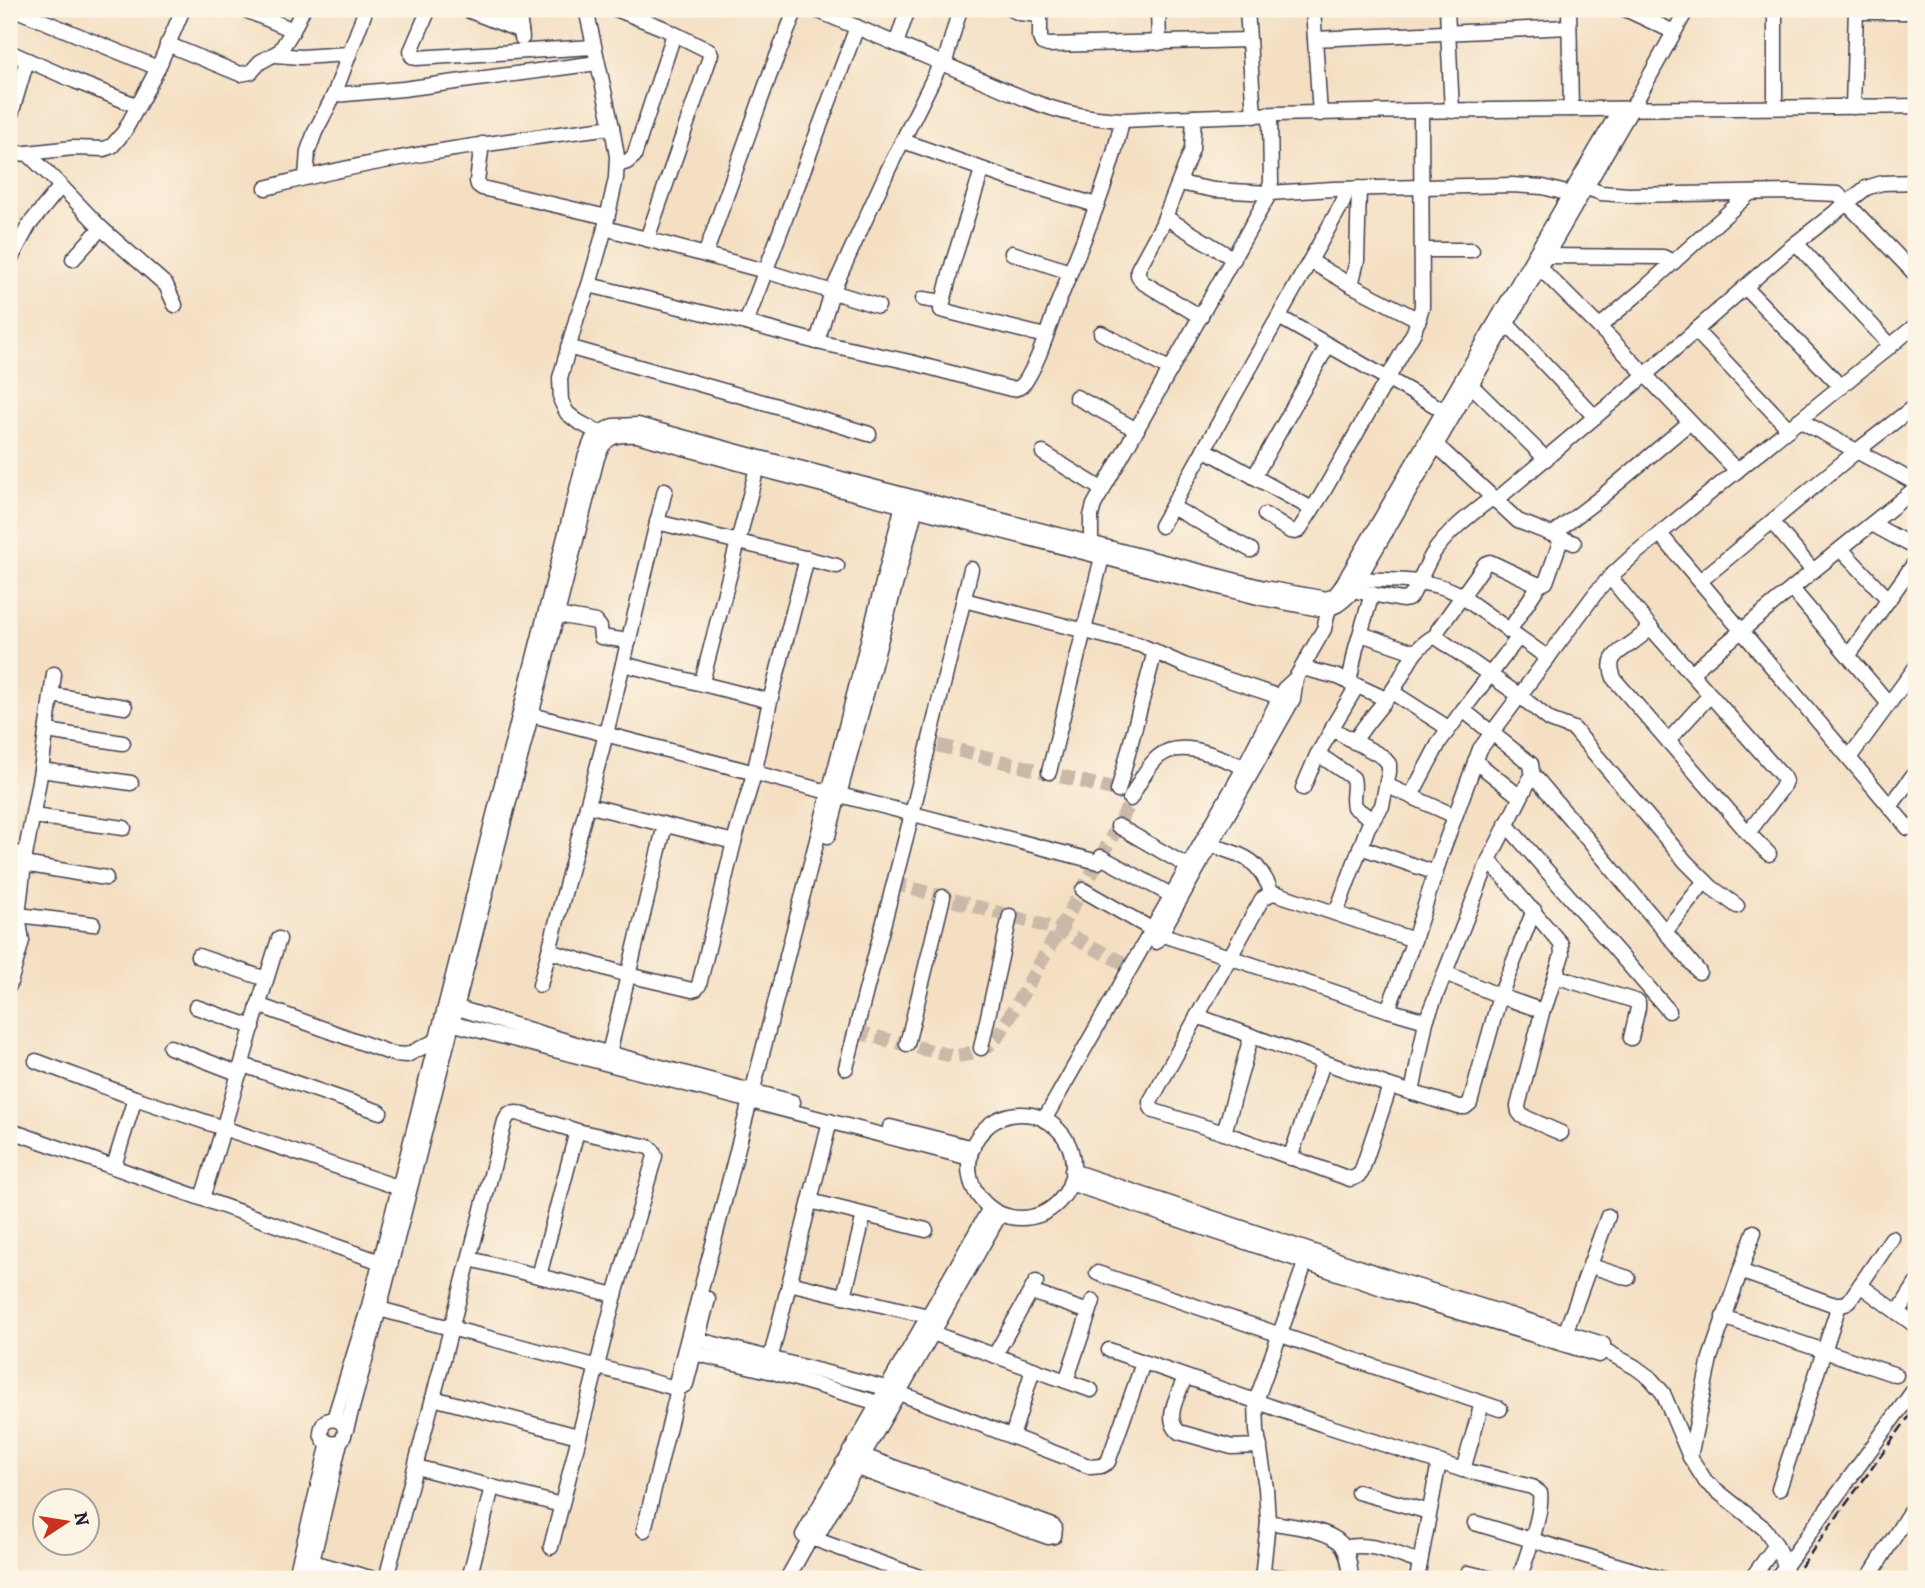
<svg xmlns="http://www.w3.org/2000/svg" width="1925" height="1588" font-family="Alegreya,serif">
<rect width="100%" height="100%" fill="#fcf5e5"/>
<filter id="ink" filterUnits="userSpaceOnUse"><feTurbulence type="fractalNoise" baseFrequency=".0143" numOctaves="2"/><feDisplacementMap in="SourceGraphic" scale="14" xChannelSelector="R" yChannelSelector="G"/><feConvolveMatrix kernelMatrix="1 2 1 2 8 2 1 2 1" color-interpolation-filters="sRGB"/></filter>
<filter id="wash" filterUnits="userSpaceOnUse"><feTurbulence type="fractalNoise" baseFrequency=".00686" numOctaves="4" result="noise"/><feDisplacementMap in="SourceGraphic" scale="28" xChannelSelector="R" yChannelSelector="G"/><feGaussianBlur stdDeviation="1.57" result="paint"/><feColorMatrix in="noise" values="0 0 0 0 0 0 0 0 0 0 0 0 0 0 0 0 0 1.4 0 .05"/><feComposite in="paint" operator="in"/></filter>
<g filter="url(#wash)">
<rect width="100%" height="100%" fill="#f4dfc3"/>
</g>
<g filter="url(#ink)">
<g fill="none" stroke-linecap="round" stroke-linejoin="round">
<g stroke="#cab9a8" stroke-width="14" stroke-dasharray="14 7" stroke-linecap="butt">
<path d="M893,883L1059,930L1131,967"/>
<path d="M856,1032L952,1056L965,1055L989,1045L999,1035L1101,857L1130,803L1128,795L1124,792L929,743"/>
</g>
<g stroke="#423e4f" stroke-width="17">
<g id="minor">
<path d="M14,9L158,68"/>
<path d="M243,9L293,30L303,9"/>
<path d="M429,9L411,51L412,56L416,58L593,47"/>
<path d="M465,9L521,31"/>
<path d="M518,9L522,38"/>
<path d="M586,9L612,127L617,156L616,178L605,228L589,285L577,317L560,378L561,401L567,413L577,421L599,433L605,440"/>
<path d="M616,9L663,28L709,51L711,54L647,239"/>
<path d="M814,9L1026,99C1062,113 1085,118 1124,120C1388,107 1652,110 1916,106"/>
<path d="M1011,9L1019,13L1040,15"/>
<path d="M1040,9V38L1042,43L1048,45L1249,40"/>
<path d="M1158,9L1159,43"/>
<path d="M1247,9L1254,116"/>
<path d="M1313,9L1320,114"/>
<path d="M1447,9L1452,111"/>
<path d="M1569,9L1571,109"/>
<path d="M1625,9L1674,32"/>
<path d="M1775,9V107"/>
<path d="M1856,12H1916"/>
<path d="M857,27L746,323L817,342L910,362L1011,389C1018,389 1021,387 1025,382C1041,357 1049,325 1060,298C1083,240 1110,181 1122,120"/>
<path d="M1315,39L1569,27"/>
<path d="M167,44L240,74L251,72L260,62L280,51L293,30"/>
<path d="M896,44L908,9"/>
<path d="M9,52L75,81L138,106L158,68L183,9"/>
<path d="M275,55L301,57L348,54"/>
<path d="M944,65L960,9"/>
<path d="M334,95L403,89L597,63"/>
<path d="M1853,107L1856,9"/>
<path d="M1194,117L1192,149L1162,225L1138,269V275L1142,282L1201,317"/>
<path d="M10,118L27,60"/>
<path d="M903,141L1013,180L1096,205"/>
<path d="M482,144L477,181L478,185L482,188L607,217"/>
<path d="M27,153L61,186L101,228L166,285L175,305"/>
<path d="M9,155L73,148L104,149L112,146L124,132L138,106"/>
<path d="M617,165L627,162L634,156L674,34"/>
<path d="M982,170L953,262L941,310L1045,336"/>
<path d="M306,177L308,151L315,132L334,95L366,9"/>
<path d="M1179,183L1214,190L1269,193L1333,189L1512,185L1543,187L1570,194"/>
<path d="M1579,185L1601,193L1629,195L1791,192L1838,194L1916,275"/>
<path d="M266,188C379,157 496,142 612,127"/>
<path d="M1165,217L1234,259"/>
<path d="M605,228L765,271L878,306"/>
<path d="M1796,243L1891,346"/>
<path d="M1422,250H1472"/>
<path d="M1012,253L1070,272"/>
<path d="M705,255L770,74L796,9"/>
<path d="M1546,256L1663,257L1674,262"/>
<path d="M73,259L101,228"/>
<path d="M1310,261L1351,285L1419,320"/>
<path d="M9,262L29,225L61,186"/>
<path d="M1539,267L1612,340L1737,471"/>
<path d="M589,285L746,323"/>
<path d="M1351,285L1357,261L1359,188"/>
<path d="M1745,287L1841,387"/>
<path d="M923,299L943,302"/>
<path d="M1279,317L1443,410"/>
<path d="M1506,323L1595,417"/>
<path d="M1599,327L1646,287L1750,193"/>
<path d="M1695,330L1789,429"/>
<path d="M1101,333L1171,370"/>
<path d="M817,342L832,292L887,172L941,63"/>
<path d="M568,347L770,404L869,434"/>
<path d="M1470,384L1546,459"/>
<path d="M1076,397L1137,430"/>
<path d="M1799,420L1916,483"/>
<path d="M1429,440L1445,453L1518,521L1574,543"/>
<path d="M1204,449L1312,509"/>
<path d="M1043,453L1103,490"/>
<path d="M1254,477L1328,345"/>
<path d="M1495,501L1645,375L1786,251L1866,188L1882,183L1916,182"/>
<path d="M1172,507L1251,550"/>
<path d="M1265,515L1290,531L1295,532L1299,530L1322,494L1414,332L1422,307L1421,112"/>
<path d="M657,522L837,566"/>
<path d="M1772,522L1813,571"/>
<path d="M1872,524L1916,548"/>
<path d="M1161,526L1343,202L1347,189"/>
<path d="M1553,534L1600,498L1689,423"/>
<path d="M1660,534L1908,828"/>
<path d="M1562,537L1546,582L1539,585L1490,562L1485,564L1438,630L1437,635L1439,639L1520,696L1550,720L1574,729L1686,862L1711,887L1737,906"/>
<path d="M1841,549L1889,600"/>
<path d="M1091,550V516L1094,505L1267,198L1271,182L1270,115"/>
<path d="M1350,575L1357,579C1389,581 1428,578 1457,593L1548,658"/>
<path d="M1610,577L1651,628L1783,777L1785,781L1782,788L1748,833"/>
<path d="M1700,581L1858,450L1916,405"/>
<path d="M1792,589L1889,704"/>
<path d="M1351,590L1402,600L1408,599L1412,595C1419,582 1425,568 1432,555C1447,532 1471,514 1492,498"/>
<path d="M964,600L1140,645L1184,665L1280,697"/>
<path d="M557,615L596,622L600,627L601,637L629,641"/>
<path d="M1651,628C1645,633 1639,638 1632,643C1616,654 1605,658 1615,680L1748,833L1769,854"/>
<path d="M1509,631L1539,585"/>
<path d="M1361,634L1414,652"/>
<path d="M1518,638L1463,710L1531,764L1533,777"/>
<path d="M1849,655L1916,561"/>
<path d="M623,664L770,701"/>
<path d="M1302,668L1338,677L1386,699"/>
<path d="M1691,673L1813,571L1916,488"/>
<path d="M702,682L759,460"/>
<path d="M1349,683L1356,648L1372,594"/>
<path d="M1392,692L1448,728"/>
<path d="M52,695L125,707"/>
<path d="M524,713L1098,862"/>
<path d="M47,731L123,743"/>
<path d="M1668,741L1710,695"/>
<path d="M1354,742C1366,722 1377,712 1390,694C1409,670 1407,651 1437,635"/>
<path d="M1318,754L1353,778C1356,788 1351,797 1354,807L1373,820"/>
<path d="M1849,758L1916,667"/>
<path d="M1475,761L1520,797"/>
<path d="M41,770L131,783"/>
<path d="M1049,772L1104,549"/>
<path d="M1388,786L1455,816"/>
<path d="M1303,788L1317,755L1333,728"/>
<path d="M1118,791L1155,651"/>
<path d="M1411,796L1440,741L1463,710"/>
<path d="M1130,799C1138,785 1146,768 1158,757C1181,737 1220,758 1244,767"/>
<path d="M587,805L734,842"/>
<path d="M1890,807L1916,771"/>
<path d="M33,816L124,828"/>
<path d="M1506,824L1669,1011"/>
<path d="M1118,826L1187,866"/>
<path d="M828,836L918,500"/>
<path d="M1211,845C1246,857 1257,857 1272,893"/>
<path d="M1360,847L1436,873"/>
<path d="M9,851L25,856"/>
<path d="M1101,857L1171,895"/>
<path d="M24,864L106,878"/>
<path d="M1083,890L1160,934L1388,1010L1414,940L1443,849L1480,749L1595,594L1610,577L1636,553L1916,325"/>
<path d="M1336,913L1368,827L1382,806L1389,772V764L1383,757L1334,730L1333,726L1357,686"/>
<path d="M10,914L93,924"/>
<path d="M1665,932L1705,881"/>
<path d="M1156,942L1293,699L1296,678"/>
<path d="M549,951L628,975L692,990L696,989L699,985L734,842L754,774L770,701L807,558"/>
<path d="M198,956L266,979"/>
<path d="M1445,973L1500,996L1540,1010L1545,1007L1562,955L1561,944L1489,860"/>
<path d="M1555,976L1638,1002V1008L1631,1038"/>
<path d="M540,985L606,734L665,490"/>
<path d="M9,986L22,941L18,915L25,856L41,770L54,674"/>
<path d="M258,1005L393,1054L407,1055L437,1040L441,1041"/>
<path d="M448,1005L589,1048L793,1102"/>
<path d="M196,1007L253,1027"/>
<path d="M1543,1009L1518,1106L1519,1112L1522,1116L1561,1133"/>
<path d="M1388,1010L1426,1021"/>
<path d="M1197,1016L1390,1086L1459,1107H1465L1470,1103L1500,996L1534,910"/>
<path d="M443,1021L970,1158"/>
<path d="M907,1044L943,897"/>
<path d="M170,1047L240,1074"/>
<path d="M981,1048L1010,916"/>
<path d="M609,1053L665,825"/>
<path d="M36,1061L135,1098L400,1188"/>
<path d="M243,1065L380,1112"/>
<path d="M846,1068L912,814L971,569"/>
<path d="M1390,1086L1361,1173L1356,1177L1350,1179L1224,1133L1154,1111L1151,1107L1150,1102L1262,899L1272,893L1278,894L1414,940"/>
<path d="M1412,1093L1426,1021L1489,860L1530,779L1533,777L1536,778L1699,972"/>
<circle cx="1021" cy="1166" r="52"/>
<path d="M1044,1120L1240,775L1284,689L1296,678L1324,629L1330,603"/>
<path d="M890,1127L973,1148"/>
<path d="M9,1130L389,1265"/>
<path d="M1224,1133L1251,1037"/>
<path d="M1290,1158L1323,1063"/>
<path d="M114,1166L135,1098"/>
<path d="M1070,1183L1397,1293L1599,1355L1603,1344L1400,1281L1072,1171"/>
<path d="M202,1198C230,1112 251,1024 279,939"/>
<path d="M810,1201L926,1230"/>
<path d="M470,1259L615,1295"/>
<path d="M1591,1266L1628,1278"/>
<path d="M1740,1271L1832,1304H1845L1850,1300L1892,1238"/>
<path d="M1097,1273L1500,1409"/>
<path d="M539,1276L577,1131"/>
<path d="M789,1283L928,1316"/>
<path d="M1860,1285L1916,1326"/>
<path d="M1031,1292L1089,1312"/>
<path d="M844,1296L864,1215"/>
<path d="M372,1307C474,1335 577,1360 678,1389"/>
<path d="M1898,1313L1916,1284"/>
<path d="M1723,1317L1896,1375"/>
<path d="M932,1333L1091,1390"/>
<path d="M691,1338L886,1388L1091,1467L1101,1466L1108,1462L1143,1363"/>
<path d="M1563,1339L1608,1216"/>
<path d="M1602,1349L1635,1367L1650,1378L1663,1393L1690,1457L1706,1482L1765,1529L1776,1545L1786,1567"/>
<path d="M1109,1350L1321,1424L1463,1470L1482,1403"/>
<path d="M685,1351L773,1372L885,1405"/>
<path d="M995,1355L1036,1282"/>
<path d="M770,1360L830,1121"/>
<path d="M1185,1377C1179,1394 1163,1418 1179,1432L1232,1447L1260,1446"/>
<path d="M1066,1381L1093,1301"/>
<path d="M678,1389L686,1384L708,1299"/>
<path d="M433,1398L578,1436"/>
<path d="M334,1419L369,1306L585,458L592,440L599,433L613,426L638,425L760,458L1264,588L1327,599L1335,595L1340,589L1620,109"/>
<path d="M346,1430L379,1309L597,458C604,436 615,434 637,435L757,468L1262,598L1320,609C1333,609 1340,604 1349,595L1632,108L1687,9"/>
<path d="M1012,1437L1033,1369"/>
<path d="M1690,1457L1710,1358L1754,1232"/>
<path d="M843,1463L1048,1537L1054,1536L1055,1528L1053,1526L850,1451"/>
<path d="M416,1467L561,1505"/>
<path d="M1463,1470L1532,1487L1540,1493C1543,1512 1526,1559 1519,1579"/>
<path d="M1779,1489L1839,1305"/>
<path d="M1358,1492L1429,1512"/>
<path d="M1268,1522C1288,1526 1330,1528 1343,1546C1349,1556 1350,1568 1351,1579"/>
<path d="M1475,1523L1663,1579"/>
<path d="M644,1530L678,1389L677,1379L716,1233L905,497"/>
<path d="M815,1540L1000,1214"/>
<path d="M1344,1548C1370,1541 1395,1554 1420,1562"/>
<path d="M305,1560L374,1579"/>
<path d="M1468,1573L1493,1579"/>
<path d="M1262,1575L1296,1579"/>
<path d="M295,1579L329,1443"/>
<path d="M308,1579L340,1442C351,1430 342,1415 326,1421C315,1433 324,1448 340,1442"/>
<path d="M386,1579L505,1121L509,1114L517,1113L577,1131L649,1147L653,1151L655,1156L615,1295L551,1547"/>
<path d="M469,1579L492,1487"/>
<path d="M787,1579L810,1538"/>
<path d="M925,1579L803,1535L990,1208"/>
<path d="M1262,1579L1268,1522L1266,1488L1257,1431L1256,1401L1308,1255"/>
<path d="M1417,1579L1439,1462"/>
<path d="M1751,1579L1776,1545"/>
<path d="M1776,1579L1916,1387"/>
<path d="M1868,1579L1916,1502"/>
</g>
</g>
<use href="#minor" stroke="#fff" stroke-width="14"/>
<path stroke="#22223b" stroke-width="2.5" stroke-dasharray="10 5" stroke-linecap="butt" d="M1792,1579L1916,1407"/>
</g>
</g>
<rect width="1925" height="1588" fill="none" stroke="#fcf5e5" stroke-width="35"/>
<g transform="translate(66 1522) rotate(78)"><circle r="33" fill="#fcf5e5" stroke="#a5a1a1" stroke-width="2"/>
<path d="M0-5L12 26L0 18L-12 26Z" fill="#c8321e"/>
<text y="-10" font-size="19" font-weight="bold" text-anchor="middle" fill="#22223b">N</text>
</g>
</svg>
